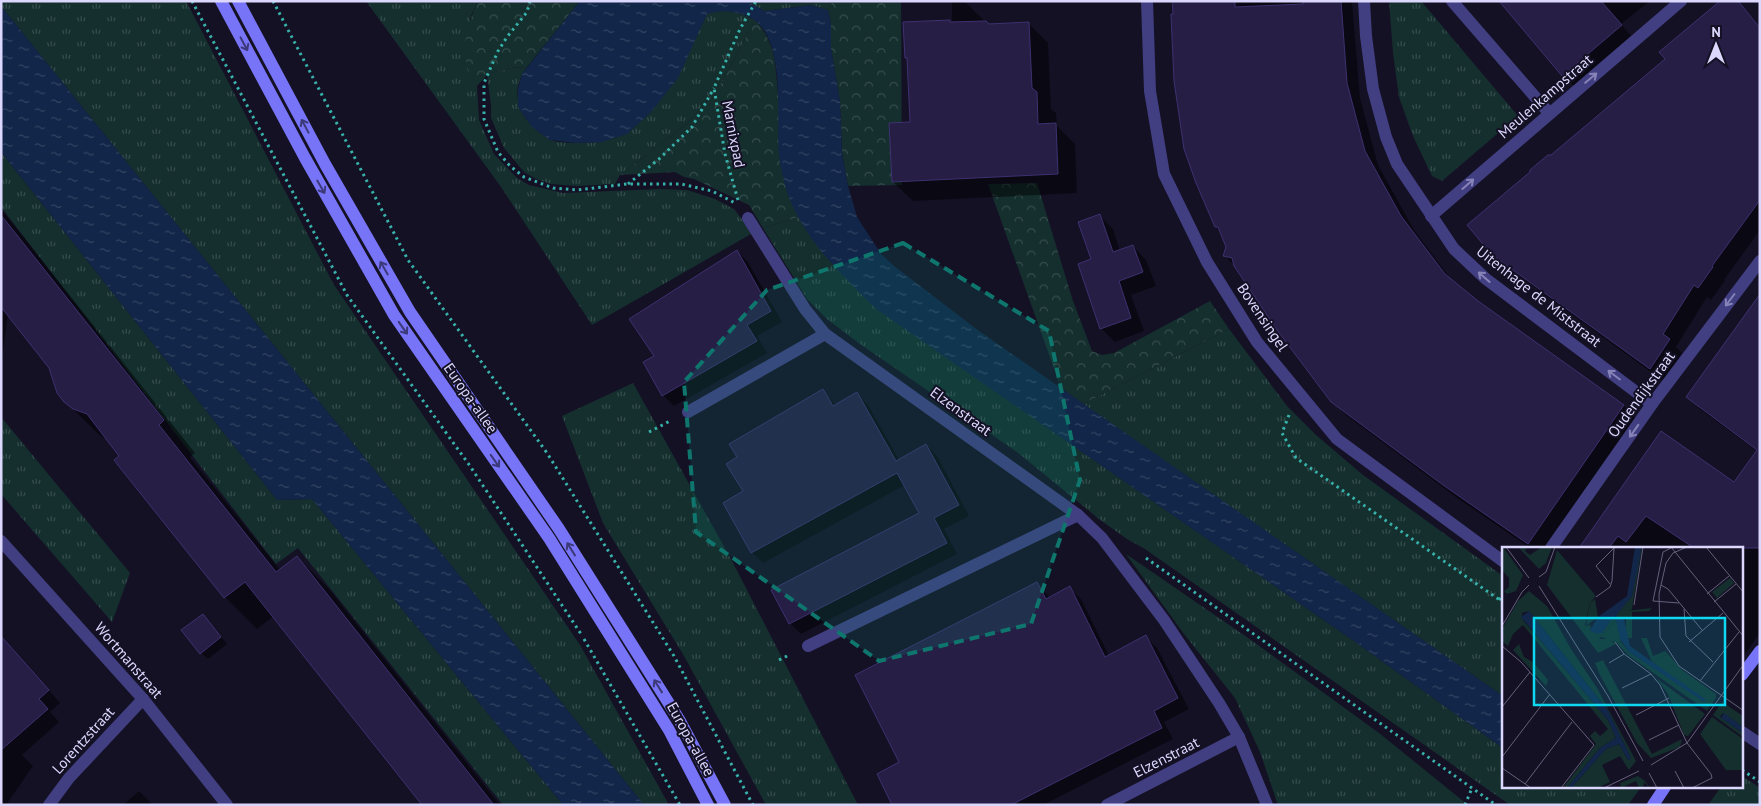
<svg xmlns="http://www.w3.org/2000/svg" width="1761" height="806" font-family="'PT Sans',sans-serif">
<defs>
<pattern id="grass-tufts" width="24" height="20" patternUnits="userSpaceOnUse" patternTransform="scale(1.25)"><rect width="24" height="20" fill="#142f2e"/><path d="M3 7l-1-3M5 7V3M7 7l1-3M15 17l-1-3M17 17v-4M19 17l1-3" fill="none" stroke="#364c4d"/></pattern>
<pattern id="forest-crowns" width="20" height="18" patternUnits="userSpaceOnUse" patternTransform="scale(1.25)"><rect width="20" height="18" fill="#142f2e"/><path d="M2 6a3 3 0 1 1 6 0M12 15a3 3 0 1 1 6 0" fill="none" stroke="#364c4d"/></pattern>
<pattern id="water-ripples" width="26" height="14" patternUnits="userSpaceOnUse" patternTransform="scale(1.25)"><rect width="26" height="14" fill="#112648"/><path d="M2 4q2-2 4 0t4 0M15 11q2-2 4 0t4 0" fill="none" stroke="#334563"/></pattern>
</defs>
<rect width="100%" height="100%" fill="#141125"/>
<g fill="url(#grass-tufts)">
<path d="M1,1H186L334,285L580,645L669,805H644L1,6Z"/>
<path d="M366,1H478L470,18L479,76L511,68L527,67C510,89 517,115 538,131C542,134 547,139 551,140C565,145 587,142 602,142L700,28L707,14C723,8 740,12 755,20L722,82L687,124L620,175L615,184L577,186L551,184L536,179L524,172L504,148L491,118V105L487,75L477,86L479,120L494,154L517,178L529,185L563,193L660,189L687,190L715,199L734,209L744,222L751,234L592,325L501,187Z"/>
<path d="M746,1H833L828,10L811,5L765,11Z"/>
<path d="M1389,1H1421L1518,116L1442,181L1432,176L1413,136L1399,97L1393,53Z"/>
<path d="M1,152L277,500L312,499L563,805H503L298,548L276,564L1,207Z"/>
<path d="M799,217L806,230L877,309L1351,639L1503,748L1504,787H1641L1628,805H1510L1145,549L1127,539L1099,519L1017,452L860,344L827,319L807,299L763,228Z"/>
<path d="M1229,329L1287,406L1316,435L1363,475L1503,576V696L1083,404Z"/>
<path d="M633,383L732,561L858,805H766L684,656L603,523L562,416Z"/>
<path d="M1,417L130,573L112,622L1,494Z"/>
<path d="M1126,554L1251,640L1379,733L1468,805H1278L1260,752L1235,698L1184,634Z"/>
<path d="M1742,776L1760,788V805H1708L1721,787H1742Z"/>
</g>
<g fill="url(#forest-crowns)">
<path d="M478,1H580L527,67L511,68L479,76L468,70C460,47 468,23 478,1Z"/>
<path d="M833,1H901L902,185L848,186L842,152L840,101L831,48V24L828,10Z"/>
<path d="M755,20C766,31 772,46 775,61L787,192L799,217L763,228L749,205L694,179L684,177L675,172L620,175L687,124L722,82Z"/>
<path d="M1037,183L1073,301L1092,351L1102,355L1114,353L1210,301L1229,329L1083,404L1061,388L988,184Z"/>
</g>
<g fill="url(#water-ripples)">
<path d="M580,1H746L765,11L811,5L828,10L831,24V48L840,101L842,153L848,186L857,217L881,254L894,266L979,331L1503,696V748L1351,639L876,309C841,274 804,240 787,192C784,181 780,166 779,155C775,117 791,21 737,13C726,11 718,10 707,14L678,78L651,112L627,134L602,142L576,143L550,140L532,127L518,107V89L522,74Z"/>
<path d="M1,6L644,805H563L312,499L277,500L1,152Z"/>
</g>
<g fill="#0007">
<path d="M952,1H964L989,25L1028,23L1048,43L1051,109L1056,113L1057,126L1075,144L1077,193L913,201L893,182L911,123L908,60L906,57L904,23L952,21Z"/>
<path d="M1171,1H1352L1360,98L1378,165L1414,230L1453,282L1477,302L1624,406L1637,420L1547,548H1530L1457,498L1346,415L1332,402L1238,269L1225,256L1227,247L1221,231L1216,226L1175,81Z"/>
<path d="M1501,1H1650L1621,24L1634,39L1576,88L1563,75Z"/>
<path d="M1737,1L1760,27V230L1724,280L1725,281L1711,300L1707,297L1676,347L1682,353L1663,381L1507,267L1493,254L1551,156Z"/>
<path d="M1,209L195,453L190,457L280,570L297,557L329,589L500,805H424L274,616L257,629L225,597L116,460L121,456L110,442L98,434L65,401L51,367L8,313L1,366Z"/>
<path d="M1100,216L1113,229L1120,251L1133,246L1146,260L1156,286L1131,295L1144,331L1115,342L1101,328L1093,260Z"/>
<path d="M737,251L748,262L782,322L757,336L767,353L674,406L663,395L656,356Z"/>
<path d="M1760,361V633L1742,658V548H1581L1661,433L1734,484L1758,452L1701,410L1687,396Z"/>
<path d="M823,391L836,406L857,394L868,405L899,460L926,445L937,456L969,516L944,529L957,554L801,634L790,623L920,514L905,485L763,563L752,552L744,492Z"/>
<path d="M1037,583L1050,598L1070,588L1081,599L1109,656L1146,637L1157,648L1189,709L1164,722L1173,739L1043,805H894L901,763Z"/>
<path d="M209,622L227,644L208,659L201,653Z"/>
<path d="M1,635L60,703L50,712L59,722L22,755L33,766L6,805H1Z"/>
<path d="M139,791L153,805H123Z"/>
</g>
<g fill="#261e45" stroke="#3e3170">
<path d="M1172,1H1235V7L1303,4V1H1341L1347,83L1365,151L1401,216L1445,274L1478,301L1624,405L1528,544L1443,485L1331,402L1277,330L1234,266L1232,258L1223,256L1226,247L1218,227H1215L1196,183L1184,149L1174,81L1171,14H1173Z"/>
<path d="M1499,1H1601L1622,25L1562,76Z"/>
<path d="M1720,1H1738L1760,28V200L1712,266L1713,267L1698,288L1694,285L1663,334L1670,339L1650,369L1492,255L1467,225L1530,172V170L1537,164L1548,155H1551L1665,59L1659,52Z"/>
<path d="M950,20V22L986,21L989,24L1029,22L1032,88L1037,92L1038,124L1056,123L1058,174L892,182L889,123L910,122L907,58H905L903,22Z"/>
<path d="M1100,214L1113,252L1133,245L1143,272L1119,281L1131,318L1100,329L1078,264L1091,259L1078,222Z"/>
<path d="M1,215L164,420L159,425L276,572L297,556L494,805H422L245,582L224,598L121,469L114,460L119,456L87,414L73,409L64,402L57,393L49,368L1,307Z"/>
<path d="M737,250L771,311L747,325L757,341L662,396L643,362L654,356L629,319Z"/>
<path d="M1760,294V548H1694L1646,516L1626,542L1618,536L1609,548H1579L1661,431L1734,482L1757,450L1686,397Z"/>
<path d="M823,389L833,406L857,392L896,461L926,444L959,505L934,518L947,543L789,624L771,590L919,513L897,473L751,553L723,503L743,491L726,464L737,457L729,444Z"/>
<path d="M1037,582L1046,599L1070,586L1105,657L1146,635L1178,698L1154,711L1162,728L1011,805H892L877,774L899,762L855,675Z"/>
<path d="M203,614L221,637L200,654L181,630Z"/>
<path d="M1,636L49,690L39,699L48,709L1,750Z"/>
</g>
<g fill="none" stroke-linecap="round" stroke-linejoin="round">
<g stroke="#37b1aa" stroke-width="3" stroke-dasharray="2.5 4" stroke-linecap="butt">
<path d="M192,1L347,295L470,466L581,634"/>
<path d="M273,1L408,260L547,453L674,656L753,805"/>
<path d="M530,1L527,12L507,37L498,51L484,83V119L498,152L510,166L524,177L553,188L577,190L627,184H681L712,191L735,203"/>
<path d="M628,184L659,159L692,127L714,88"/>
<path d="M738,200L725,154L714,88L740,29L756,1"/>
<path d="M1289,415L1282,433L1296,458L1504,603"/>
<path d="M649,432L670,421"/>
<path d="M1146,558L1496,805"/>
<path d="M1499,600L1504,594"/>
<path d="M584,639L680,805"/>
<path d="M779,660L789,655"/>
<path d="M1742,770L1760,782"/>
<path d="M1465,805L1472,788"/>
</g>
<g stroke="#413f81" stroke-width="12">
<path d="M1147,1L1150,91L1164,174L1207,262L1257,342L1337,439L1504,562"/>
<path d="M1364,1L1366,36L1373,89L1386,137L1397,164L1454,249L1486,279L1652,404"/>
<path d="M1452,1L1549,113"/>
<path d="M1431,216L1681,1"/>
<path d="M748,218L805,309L825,334L1078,515L1102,538L1164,620L1219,703L1239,737L1267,805"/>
<path d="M688,412L825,334"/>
<path d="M1,541L143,699L227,805"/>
<path d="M1551,548L1652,404L1760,261"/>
<path d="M808,646L1078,515"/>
<path d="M1742,732L1760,744"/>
<path d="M49,805L69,778L143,699"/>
<path d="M1107,805L1239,737"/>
</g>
<g stroke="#7874f7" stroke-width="12">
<path d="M221,1L305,158L394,315L549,538L669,730L708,805"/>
<path d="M238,1L325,164L410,312L559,529L680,721L725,805"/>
<path d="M1742,675L1760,651"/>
<path d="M1653,805L1665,787"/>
</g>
</g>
<defs><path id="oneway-shaft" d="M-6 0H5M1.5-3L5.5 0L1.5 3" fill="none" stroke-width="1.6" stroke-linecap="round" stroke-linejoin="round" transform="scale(1.25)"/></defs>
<g stroke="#3c3979">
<use href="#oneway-shaft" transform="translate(244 44) rotate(62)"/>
<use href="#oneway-shaft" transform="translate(305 126) rotate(-118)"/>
<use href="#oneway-shaft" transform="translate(321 187) rotate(60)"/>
<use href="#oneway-shaft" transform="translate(384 268) rotate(-120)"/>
<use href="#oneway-shaft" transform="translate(403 328) rotate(55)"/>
<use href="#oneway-shaft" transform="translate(495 461) rotate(55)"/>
<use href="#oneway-shaft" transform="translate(571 549) rotate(-122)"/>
<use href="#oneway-shaft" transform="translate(658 686) rotate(-122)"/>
</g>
<g stroke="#8783b9">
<use href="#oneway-shaft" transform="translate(1591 78) rotate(-40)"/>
<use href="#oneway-shaft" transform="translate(1468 184) rotate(-41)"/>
<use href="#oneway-shaft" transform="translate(1484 277) rotate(-139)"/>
<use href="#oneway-shaft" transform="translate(1730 300) rotate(127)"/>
<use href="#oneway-shaft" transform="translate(1614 375) rotate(-143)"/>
<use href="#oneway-shaft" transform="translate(1634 431) rotate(125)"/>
</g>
<path fill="#0f766e" fill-opacity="0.2" stroke="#0f766e" stroke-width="4" stroke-dasharray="10 6" stroke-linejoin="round" d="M903,243L1049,331L1080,480L1031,624L879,661L696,532L684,382L767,290Z"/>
<g text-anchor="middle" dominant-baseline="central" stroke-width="4" stroke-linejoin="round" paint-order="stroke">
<g font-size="15" fill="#dcd7fd" stroke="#141125">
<text transform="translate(1545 96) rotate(-41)">Meulenkampstraat</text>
<text transform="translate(734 134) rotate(79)">Marnixpad</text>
<text transform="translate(1539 296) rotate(38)">Uitenhage de Miststraat</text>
<text transform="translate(1263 317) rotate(56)">Bovensingel</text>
<text transform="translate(1641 394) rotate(-54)">Oudendijkstraat</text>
<text transform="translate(471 398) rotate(55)">Europa-allee</text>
<text transform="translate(961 411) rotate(36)">Elzenstraat</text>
<text transform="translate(129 660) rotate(49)">Wortmanstraat</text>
<text transform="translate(691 739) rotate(61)">Europa-allee</text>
<text transform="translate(83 740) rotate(-48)">Lorentzstraat</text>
<text transform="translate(1166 757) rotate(-27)">Elzenstraat</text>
</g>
</g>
<g transform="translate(1502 547)">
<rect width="241" height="241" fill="#141125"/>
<path d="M1,0L21,28L14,44L5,47L2,44L7,40V31L0,23ZM16,0H25L23,4L28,8L40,0H50L44,16L37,22ZM138,0H140L130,62L122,72H115L113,67L130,49ZM55,3L94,49L88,56L83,79L89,78L88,83L100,86L109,73H114L97,92H107L114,97L96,106L45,38ZM228,31L232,36L215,51L210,45ZM27,44L45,59L69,102L95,141L134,214L127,223L118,209L100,218L108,235L95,241H69L104,202L117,197L126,213L129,211L105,162L27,64L20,66L21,73L106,173L114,191L98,201L65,241H61L94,197L88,189L93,184L98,189L106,182L21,78L11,87L6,99L0,94V82L16,54ZM119,95L127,105L203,154L150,115L166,107L180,123L214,147V151L205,164L126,108L115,96ZM17,97L22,110L31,115L46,133L44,139L11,103ZM101,113L150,207L180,192L178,200L149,211L135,196L98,128L93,116ZM154,131L203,167L186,189L182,188L166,147ZM220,155L241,169V180L221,166L218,170L241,186V190L211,168ZM210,170L241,192V223H224L198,187ZM136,229L143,234L148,241L142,235L141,241H137L134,234L119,241L118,236Z" fill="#142f2e"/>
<path d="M93,52L96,70L84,79L88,56ZM150,61L147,64L130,65V91H124V64ZM114,73L119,95L115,96L99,90ZM139,91H145L151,109L163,104L166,107L150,115Z" fill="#142f2e"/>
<path d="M220,186L233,202L226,208L213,193Z" fill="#142f2e"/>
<path d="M133,0H138L139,4L130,49L113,70L122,72L128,99L203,152L202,155L127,105L118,92L114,73H109L100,86H92L88,83L96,70L125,49ZM27,64L105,162L129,211L126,213L117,197L104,202L69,241H65L98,201L114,191L106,173L19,70ZM222,166L241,180V186L219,171Z" fill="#112648"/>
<path fill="none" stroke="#64607b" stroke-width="1" d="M4,0L27,31M169,0L242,90M204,0L242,46M169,1L161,5L151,54L177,56M171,6L164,16L157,47L158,90L177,119L242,164M171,6L185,0M37,30L44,25L53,0M108,37L94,19L112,1M159,38L166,42L200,83M37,39L106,149L141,214M205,47L227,29M94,50L108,40L110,34L112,1M212,55L234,37M132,58L141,0M182,62L184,89L211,115M0,79L20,45L27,38M113,95L122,107L149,127L158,138L185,196L209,227L210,231L190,241M187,95L221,66M0,99L19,115L92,198L59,241M107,116L122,107M198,134L237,85M120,141L149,127M0,160L28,125M134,168L167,151M147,193L177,178M0,210L48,147M149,218L185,196L242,117M0,221L29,241M173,224L182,241M147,226L155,241M23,237L70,175M102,241L137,224"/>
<path fill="#0fd9f1" fill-opacity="0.15" stroke="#0fd9f1" stroke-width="2.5" d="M32,71H223V158H32Z"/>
<rect width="241" height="241" fill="none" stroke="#dcd7fd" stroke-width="2.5"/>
</g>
<rect width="1761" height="806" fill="none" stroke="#dcd7fd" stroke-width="5"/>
<g transform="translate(1716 45)" stroke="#141125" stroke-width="4" paint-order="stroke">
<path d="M0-4L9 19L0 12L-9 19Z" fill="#dcd7fd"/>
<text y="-8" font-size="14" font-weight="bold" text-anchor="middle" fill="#dcd7fd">N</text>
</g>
</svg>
